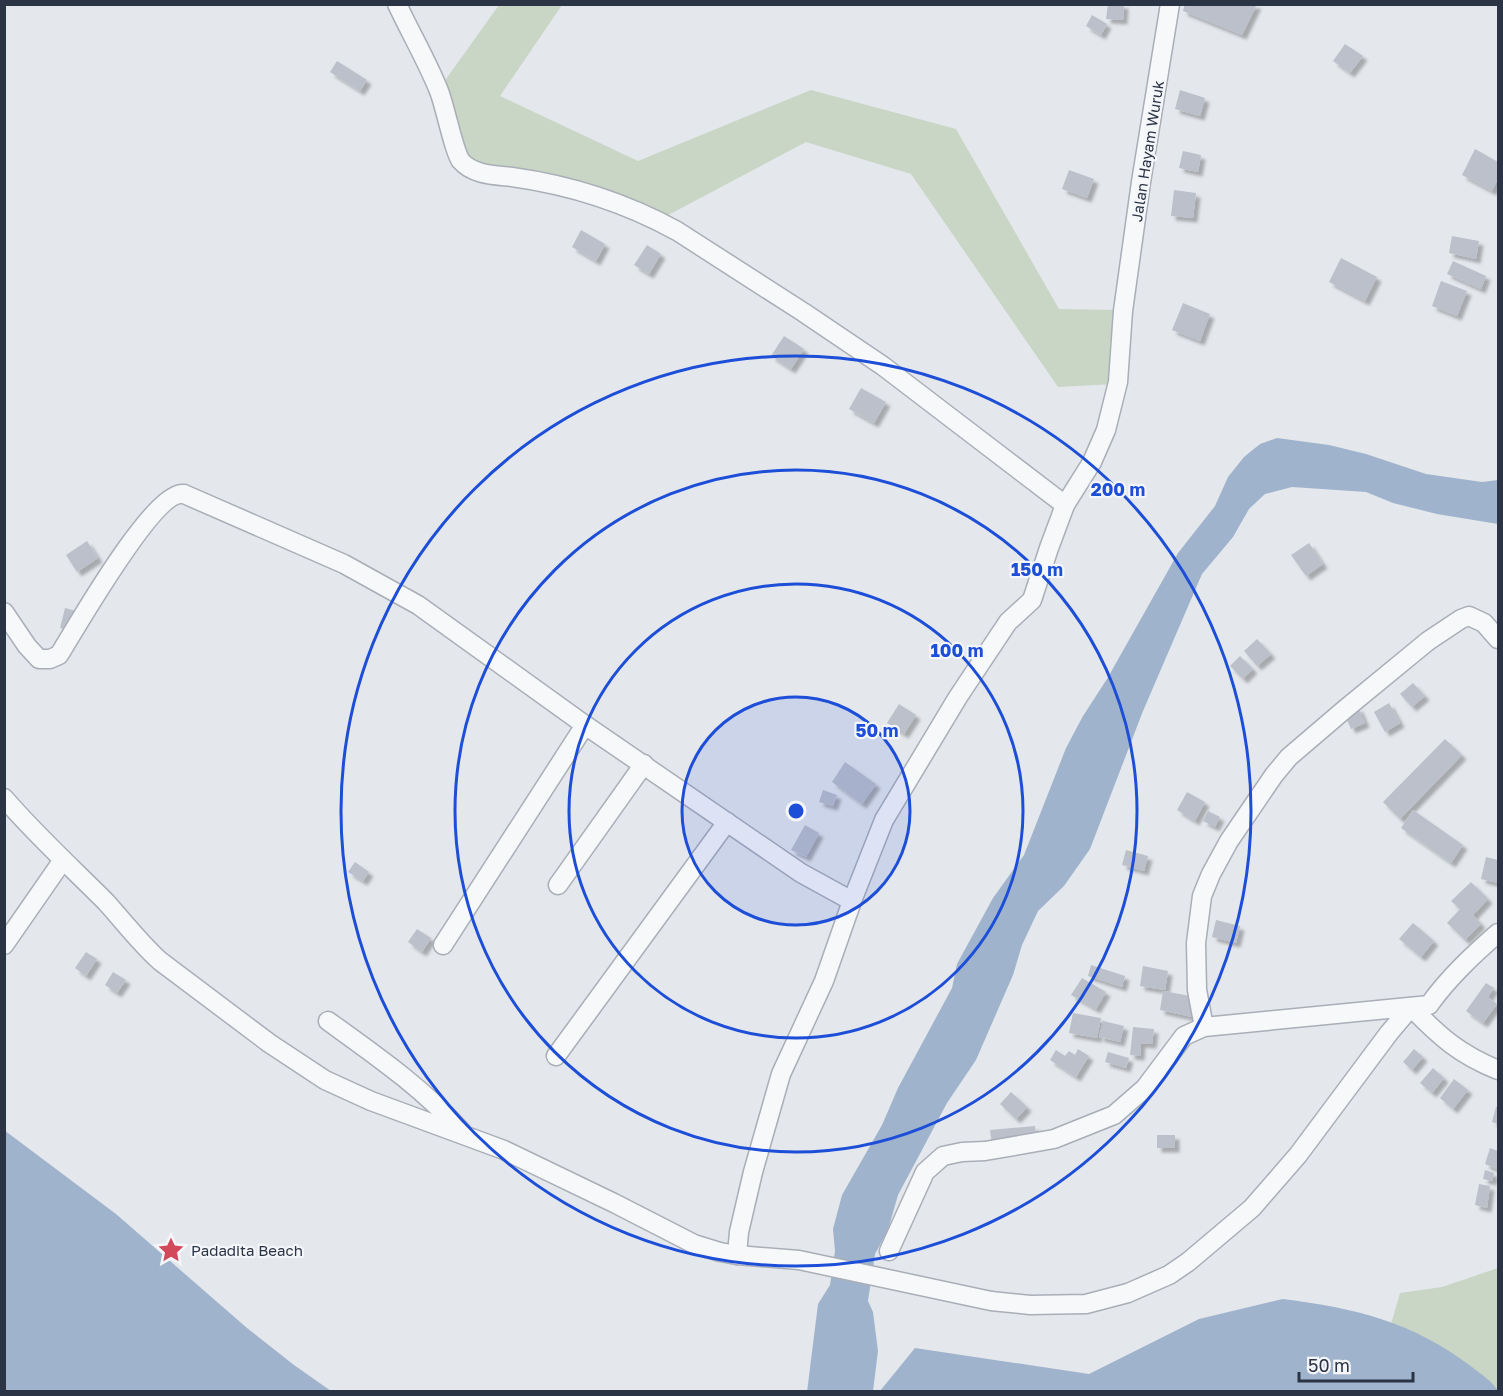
<svg xmlns="http://www.w3.org/2000/svg" width="1503" height="1396" font-family="'Golos Text',sans-serif">
<defs>
<filter id="shadow"><feDropShadow dx="4.5" dy="4.5" stdDeviation="1.5" flood-color="#0004"/></filter>
</defs>
<rect width="100%" height="100%" fill="#e4e7ec"/>
<g fill="#c9d6c5">
<path d="M499,5H562L500,96L638,161L811,90L956,129L1059,309L1119,310L1115,384L1058,387L911,174L806,142L657,221L492,172L468,158L441,86Z"/>
<path d="M1498,1268V1391L1387,1338L1400,1293L1442,1287Z"/>
</g>
<g fill="#9fb4cc">
<path d="M1277,438L1329,445L1366,454L1426,474L1482,482L1498,480V524L1437,514L1393,503L1366,492L1292,487L1265,494L1249,509L1233,537L1202,574L1143,711L1090,849L1064,886L1038,911L1022,945L1013,975L976,1060L947,1103L898,1195L888,1230L875,1254L868,1301L873,1312L878,1351L873,1391L807,1392L818,1304L830,1285L835,1251L833,1229L842,1195L882,1125L898,1088L952,988L957,964L993,898L1024,855L1066,748L1083,716L1107,679L1178,553L1215,506L1228,477L1244,457L1260,444Z"/>
<path d="M4,1130L116,1214L247,1328L294,1365L331,1391H5Z"/>
<path d="M1283,1299C1355,1308 1413,1322 1472,1367C1481,1374 1493,1382 1498,1391H880L915,1348L1089,1374L1199,1319Z"/>
</g>
<g fill="#bbc0ca" filter="url(#shadow)">
<path d="M1108,4H1124L1123,20L1106,19Z"/>
<path d="M1185,4H1257L1242,35L1183,11Z"/>
<path d="M1092,15L1107,24L1101,35L1086,26Z"/>
<path d="M1345,44L1363,56L1350,73L1333,61Z"/>
<path d="M337,61L367,80L360,91L330,72Z"/>
<path d="M1180,90L1205,98L1200,116L1175,109Z"/>
<path d="M1475,149L1498,162V178L1492,191L1462,175Z"/>
<path d="M1183,151L1201,155L1198,172L1179,168Z"/>
<path d="M1069,170L1094,179L1087,198L1062,189Z"/>
<path d="M1174,190L1196,193L1193,218L1171,216Z"/>
<path d="M581,230L605,244L596,261L572,247Z"/>
<path d="M1452,236L1479,241L1476,259L1449,253Z"/>
<path d="M647,245L661,254L649,274L634,265Z"/>
<path d="M1341,258L1377,277L1365,301L1329,282Z"/>
<path d="M1453,261L1486,276L1481,289L1447,274Z"/>
<path d="M1441,281L1467,291L1457,316L1432,306Z"/>
<path d="M1183,303L1210,314L1200,341L1172,330Z"/>
<path d="M784,336L804,349L791,369L771,356Z"/>
<path d="M861,388L886,402L874,423L849,409Z"/>
<path d="M87,541L98,558L77,572L66,555Z"/>
<path d="M1309,543L1323,564L1306,576L1291,555Z"/>
<path d="M65,608L76,611L70,631L60,628Z"/>
<path d="M1257,639L1271,654L1257,666L1244,651Z"/>
<path d="M1240,656L1253,669L1243,679L1230,666Z"/>
<path d="M1413,683L1425,696L1412,707L1400,694Z"/>
<path d="M1389,703L1400,723L1385,732L1374,712Z"/>
<path d="M899,704L916,715L904,734L887,723Z"/>
<path d="M1358,707L1365,723L1351,729L1344,713Z"/>
<path d="M1445,739L1462,755L1400,819L1383,802Z"/>
<path d="M845,762L876,784L862,804L832,782Z"/>
<path d="M823,790L837,795L833,806L819,802Z"/>
<path d="M1187,792L1205,802L1195,821L1177,810Z"/>
<path d="M1413,810L1463,845L1451,863L1401,828Z"/>
<path d="M1208,811L1220,817L1215,827L1203,821Z"/>
<path d="M805,825L819,833L806,857L791,850Z"/>
<path d="M1126,850L1148,856L1144,871L1122,865Z"/>
<path d="M1486,857L1498,860V883L1481,879Z"/>
<path d="M355,862L369,872L363,881L348,872Z"/>
<path d="M1471,882L1488,899L1473,915L1481,924L1465,940L1447,923L1460,909L1451,901Z"/>
<path d="M1216,920L1240,926L1236,943L1212,937Z"/>
<path d="M1413,923L1434,941L1421,957L1399,939Z"/>
<path d="M417,929L431,938L422,952L408,942Z"/>
<path d="M86,952L97,959L86,976L75,968Z"/>
<path d="M1091,965L1125,976L1122,987L1088,976Z"/>
<path d="M1143,966L1168,971L1165,990L1140,986Z"/>
<path d="M113,972L126,980L117,993L105,985Z"/>
<path d="M1082,978L1106,992L1096,1009L1071,995Z"/>
<path d="M1486,983L1494,988L1488,997L1497,1004L1483,1023L1466,1011Z"/>
<path d="M1163,991L1196,997L1192,1017L1160,1010Z"/>
<path d="M1073,1013L1101,1018L1097,1038L1069,1033Z"/>
<path d="M1103,1021L1124,1026L1120,1042L1099,1037Z"/>
<path d="M1133,1027L1154,1029L1152,1044L1141,1043L1140,1056L1130,1055Z"/>
<path d="M1078,1049L1089,1056L1076,1077L1050,1060L1056,1050L1065,1056L1069,1051L1075,1055Z"/>
<path d="M1414,1049L1423,1057L1412,1070L1403,1062Z"/>
<path d="M1108,1052L1129,1058L1126,1068L1105,1062Z"/>
<path d="M1433,1068L1444,1078L1432,1093L1420,1083Z"/>
<path d="M1454,1079L1468,1090L1453,1109L1440,1098Z"/>
<path d="M1011,1092L1027,1107L1016,1119L1000,1104Z"/>
<path d="M1496,1107H1498V1124L1492,1122Z"/>
<path d="M1035,1126L1036,1140L992,1145L990,1130Z"/>
<rect x="1157" y="1135" width="18" height="13"/>
<path d="M1490,1148L1498,1151L1497,1169L1485,1164Z"/>
<path d="M1485,1170L1494,1173L1492,1181L1483,1179Z"/>
<path d="M1479,1184L1490,1186L1487,1208L1475,1205Z"/>
</g>
<g fill="none" stroke-linecap="round" stroke-linejoin="round">
<g stroke="#a9aeb7" stroke-width="21">
<g id="minor">
<path d="M397,4C411,34 427,61 439,91C445,106 454,152 461,161C473,175 495,175 512,177C570,185 626,203 677,231L803,312L883,366L1065,505"/>
<path d="M4,612L27,646L39,659H50L59,655C76,628 154,490 184,494L344,564L418,605L585,725L801,873L852,901"/>
<path d="M4,798C36,835 72,868 106,902C124,922 140,943 160,961L269,1043L325,1080L371,1101L504,1150L614,1203L694,1244L720,1252L737,1255L739,1232L753,1172L781,1074L824,981L852,901L884,820L958,697L1008,622L1032,600L1049,548L1065,505L1092,462L1106,430L1118,382L1123,311L1141,182L1170,4"/>
<path d="M558,885L644,764"/>
<path d="M4,945L63,860"/>
<path d="M443,945L585,725"/>
<path d="M1411,1007C1440,1037 1459,1054 1498,1070"/>
<path d="M328,1021C375,1055 423,1088 462,1132"/>
<path d="M1204,1027L1197,990L1196,943L1202,896L1211,874L1229,841L1274,775L1289,757L1344,710L1428,641L1461,619L1469,616L1484,623L1498,639"/>
<path d="M556,1056L727,822"/>
<path d="M889,1251L925,1172L943,1156L962,1152L985,1151L1054,1139L1114,1115L1145,1088L1184,1036L1204,1027L1429,1005C1449,977 1473,955 1498,933"/>
<path d="M737,1255L799,1260L991,1301L1030,1305L1086,1304L1128,1293L1169,1275L1188,1262L1252,1208L1298,1155L1389,1033L1411,1007"/>
</g>
</g>
<use href="#minor" stroke="#f7f8fa" stroke-width="18"/>
</g>
<circle cx="796" cy="811" r="114" fill="#1d4ed8" fill-opacity=".12"/>
<g fill="none" stroke="#1d4ed8" stroke-width="3">
<circle cx="796" cy="811" r="114"/>
<circle cx="796" cy="811" r="227"/>
<circle cx="796" cy="811" r="341"/>
<circle cx="796" cy="811" r="455"/>
</g>
<defs>
<g id="sight-bare" transform="scale(2.07)"><path d="M0-6L1.8-2.2L6-1.7L2.9 1.2L3.7 5.4L0 3.3L-3.7 5.4L-2.9 1.2L-6-1.7L-1.8-2.2Z" fill="#d1495b" stroke="#f4f6f9" stroke-width="2.5" paint-order="stroke"/></g>
</defs>
<g fill-rule="evenodd">
<use href="#sight-bare" x="171" y="1250"/>
</g>
<g text-anchor="middle" dominant-baseline="central" stroke-width="4.5" stroke-linejoin="round" paint-order="stroke">
<g font-size="15" fill="#2b3445" stroke="#f4f6f9">
<text transform="translate(1147 151) rotate(-81)">Jalan Hayam Wuruk</text>
</g>
<g font-size="15" fill="#2b3445" stroke="#f4f6f9" text-anchor="start">
<text x="191" y="1250">Padadita Beach</text>
</g>
</g>
<circle cx="796" cy="811" r="9" fill="#1d4ed8" stroke="#f4f6f9" stroke-width="3"/>
<g font-size="18" text-anchor="middle" font-weight="bold" fill="#1d4ed8" stroke="#f4f6f9" stroke-width="4.5" stroke-linejoin="round" paint-order="stroke">
<text x="1118" y="496">200 m</text>
<text x="1037" y="576">150 m</text>
<text x="957" y="657">100 m</text>
<text x="877" y="737">50 m</text>
</g>
<rect width="1503" height="1396" fill="none" stroke="#2b3445" stroke-width="12"/>
<path d="M1299 1372v9h114v-9" fill="none" stroke="#2b3445" stroke-width="3"/>
<text x="1308" y="1372" font-size="18" fill="#2b3445" stroke="#f4f6f9" stroke-width="4.5" paint-order="stroke">50 m</text>
</svg>
